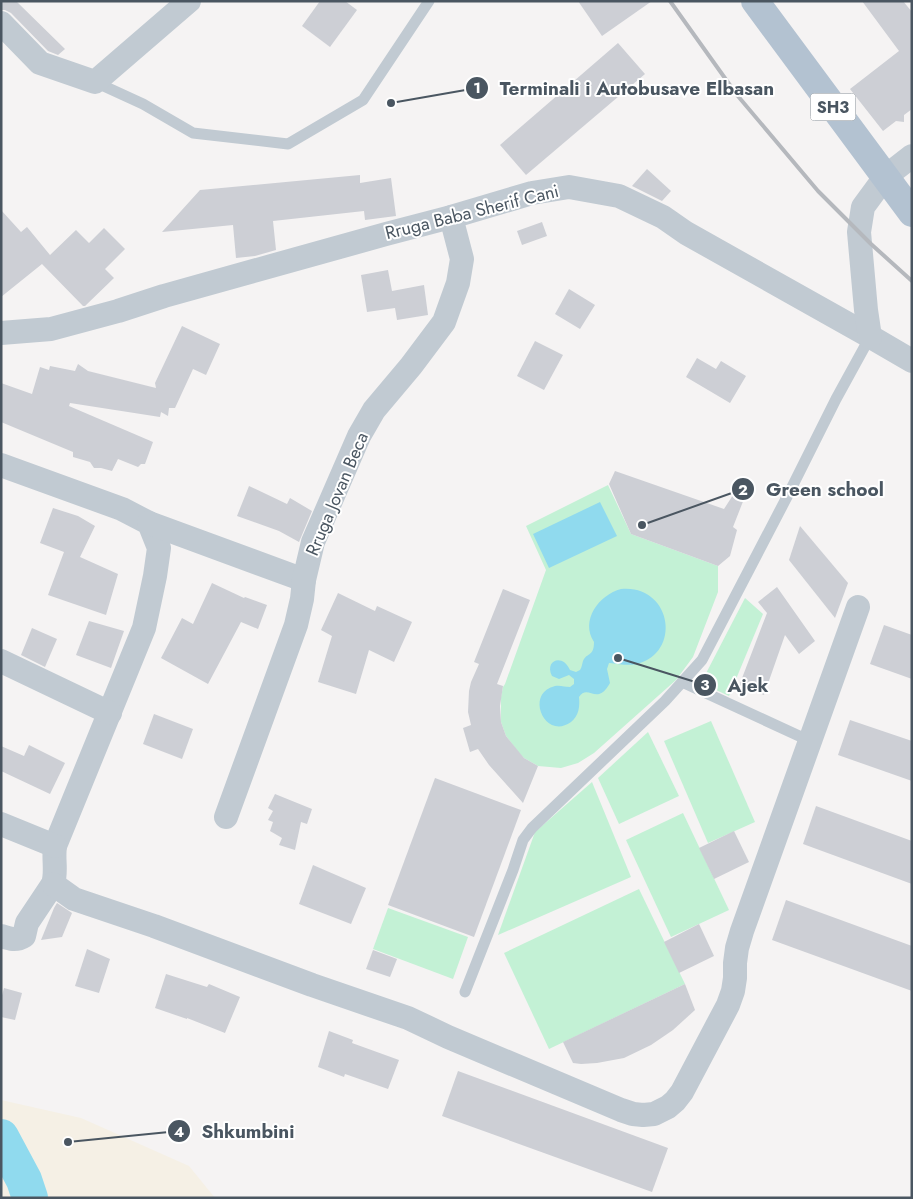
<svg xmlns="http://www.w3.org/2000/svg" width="913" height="1199" font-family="Jost,sans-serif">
<rect width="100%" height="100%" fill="#f5f3f3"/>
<g fill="#c3f1d5">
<path d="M608,485L631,534L718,566V592L693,657L676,680L594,753L578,763L561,768L538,766L524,758L519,753L506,736L501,722V697L503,687L505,684L546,570L526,526Z"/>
<path d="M745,598L763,614L729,696L701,683Z"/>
<path d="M711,721L755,822L708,843L664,741Z"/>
<path d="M648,732L679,796L619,824L598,778Z"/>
<path d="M592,782L631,877L498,935L535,832Z"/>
<path d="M683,813L729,910L671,937L626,840Z"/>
<path d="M639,889L685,984L549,1049L504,953Z"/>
<path d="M388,908L468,937L453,979L373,949Z"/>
</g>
<path fill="#f5f0e5" d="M1,1100L81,1118L189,1166L215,1198H1Z"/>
<g fill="#90daee">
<path d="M600,502L617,536L549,568L533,534Z"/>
<path d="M621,589C671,584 683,652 637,664C628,666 619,664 609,663L607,669L610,683C597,707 588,683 579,697C580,706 579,716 571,722C545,741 524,693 555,686C560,685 565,687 570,687L574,684V679L569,675L559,679L552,676C544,660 563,653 570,670L576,672L580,670C582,667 582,664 583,661C587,652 594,657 594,642C580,620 599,595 621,589Z"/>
</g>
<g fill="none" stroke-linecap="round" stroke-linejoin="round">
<path stroke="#90daee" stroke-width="36" d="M1,1137L24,1180L30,1198"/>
</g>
<g fill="#cdcfd5">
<path d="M1,1H16L65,49L58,55L48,51L11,13L5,10H1Z"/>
<path d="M320,1H345L357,10L330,47L302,26Z"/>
<path d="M578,1H652L602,36Z"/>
<path d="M862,1H903L912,12V109L904,115V122L896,121L883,131L850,89L899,51Z"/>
<path d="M618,43L645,74L526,175L500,145Z"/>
<path d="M647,169L671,191L662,201L632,186Z"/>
<path d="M360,175V183L391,178L396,216L365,220L364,211L273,221L276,250L255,256L236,258L233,225L162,232L200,190Z"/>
<path d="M1,210L21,232L27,227L50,255L76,230L89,243L104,228L125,249L105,269L114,278L85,306H83L42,264L1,297Z"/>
<path d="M542,222L547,236L522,245L517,231Z"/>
<path d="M388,270L392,291L424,285L428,315L397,320L395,308L367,312L361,275Z"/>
<path d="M569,289L595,305L580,329L555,314Z"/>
<path d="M182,326L220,344L206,375L193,369L175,408H169L168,416L161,412L160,417L70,403L69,406L153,442L145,464H141L138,467L118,459L112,471L101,468H94L90,462L73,457V452L1,422V383L32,394L40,367L49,370L50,366L75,371L78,364L88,371L156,388L155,383Z"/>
<path d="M535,341L563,355L544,390L517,376Z"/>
<path d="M697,358L716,369L721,361L746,376L730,403L686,377Z"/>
<path d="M615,471L724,509L744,478L751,481L733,527L737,530L730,556L718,566L631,534L609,484Z"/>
<path d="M249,486L287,504L290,498L312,511L299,542L279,531L237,516Z"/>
<path d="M53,508L78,516L95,526L80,557L118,574L106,615L48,595L64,552L40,543Z"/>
<path d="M800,526L848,583L835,618L789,560Z"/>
<path d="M212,583L244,598L245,597L267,605L258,629L241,622L208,684L161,658L182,618L193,624Z"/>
<path d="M777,587L815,641L799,654L785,635L764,695L739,686L767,613L758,602Z"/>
<path d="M503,589L530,600L497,684L503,686L500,706L501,722L506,736L524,758L538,766L523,803L489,765L478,749L470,752L463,728L471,725L468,712L469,691L471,682L479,664L474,662Z"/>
<path d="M338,593L375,611L377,606L412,622L394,662L369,650L356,694L318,682L332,636L321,630Z"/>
<path d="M89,621L124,631L111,668L76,655Z"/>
<path d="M884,625L912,635V679L870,664Z"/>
<path d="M32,628L57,639L45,667L21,655Z"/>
<path d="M154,714L193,729L182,759L143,744Z"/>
<path d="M850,720L912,741V781L838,755Z"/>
<path d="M29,745L65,763L50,794L1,771V746L24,756Z"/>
<path d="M435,778L521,810L474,937L388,905Z"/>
<path d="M275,794L312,809L307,824L301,822L295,850L279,845L282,838L270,831L273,822L268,820L273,811L268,808Z"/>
<path d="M816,806L912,841V884L803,844Z"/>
<path d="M734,831L749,862L714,879L699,848Z"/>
<path d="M313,865L366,888L351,924L299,904Z"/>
<path d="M786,900L912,946V991L772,940Z"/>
<path d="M57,903L72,913L62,937L41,940L54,908Z"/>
<path d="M699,924L714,956L679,973L664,942Z"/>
<path d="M87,949L110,959L99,993L75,986Z"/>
<path d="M373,950L397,959L390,977L366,969Z"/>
<path d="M166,974L207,987L209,984L240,997L225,1033L187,1018V1019L155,1008Z"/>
<path d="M685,984L695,1010L673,1030L651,1045L624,1058L597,1063L581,1064L573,1063L563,1042Z"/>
<path d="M4,988L22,993L15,1020L1,1017V999Z"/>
<path d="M329,1031L353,1040L352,1043L399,1060L388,1089L345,1074L344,1077L318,1067Z"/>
<path d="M458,1071L668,1148L652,1192L442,1116Z"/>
</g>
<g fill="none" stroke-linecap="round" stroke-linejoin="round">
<g stroke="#c1cad2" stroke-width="11">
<path d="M95,82L143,104L193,133L288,144L363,100L429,1"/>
<path d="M682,682L810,741"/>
<path d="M465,992L513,870L523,840L532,828L665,701L702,660L789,493L836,399L870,337"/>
</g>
<g stroke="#c1cad2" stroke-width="24">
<path d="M1,23L40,63L95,82L189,1"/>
<path d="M1,333L51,329L118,311L164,296L386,234L451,217L532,193L569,187L619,196L663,217L686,233L864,333L912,361"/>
<path d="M870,337L866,310L859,232L863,207L885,177L912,156"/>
<path d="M1,465L122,509L149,523L159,548L155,576L144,628L55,846C53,859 57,872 53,884L27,923L24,936C16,941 10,939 1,936"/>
<path d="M149,523L304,580"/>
<path d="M1,661L110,713"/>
<path d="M226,817L296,625L302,599L304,580L313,542L359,436L374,410L411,366L444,322L458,283L462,259L451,217"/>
<path d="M1,824L55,846"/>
<path d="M53,884L74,899L154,926L312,985L408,1018L448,1037L621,1110L633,1114L643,1115L654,1114L668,1107L675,1101L682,1092L728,1005L733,991L735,978V963L737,948L742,931L858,607"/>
</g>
<path stroke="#b3c2d1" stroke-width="28" d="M755,1L912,213"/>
<path stroke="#b5b8bd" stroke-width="4" d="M670,1L737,95L818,191L871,244L912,281"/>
</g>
<g text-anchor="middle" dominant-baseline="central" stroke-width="4" stroke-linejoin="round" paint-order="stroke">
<rect fill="#fff" stroke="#808990" stroke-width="1" x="810.5" y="93.5" width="45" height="27" rx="4"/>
<g font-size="16" font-weight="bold" fill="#4a5661">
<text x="833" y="107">SH3</text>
</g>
<g font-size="18" fill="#4a5661" stroke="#fff">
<text transform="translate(472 212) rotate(-14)">Rruga Baba Sherif Cani</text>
<text transform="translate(337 494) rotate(-67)">Rruga Jovan Beca</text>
</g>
</g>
<path fill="none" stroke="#4a5661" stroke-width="2" d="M391 103L477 88M642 525L743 489M618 658L705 685M68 1142L179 1131"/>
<g fill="#4a5661" stroke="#fff" stroke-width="2">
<circle cx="391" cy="103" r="5"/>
<circle cx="642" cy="525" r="5"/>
<circle cx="618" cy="658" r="5"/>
<circle cx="68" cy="1142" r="5"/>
<circle cx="477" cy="88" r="12"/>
<circle cx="743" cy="489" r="12"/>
<circle cx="705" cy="685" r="12"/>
<circle cx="179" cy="1131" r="12"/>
</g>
<g font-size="15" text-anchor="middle" font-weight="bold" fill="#fff">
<text x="477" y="93">1</text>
<text x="743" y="495">2</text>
<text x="705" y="690">3</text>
<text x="179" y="1137">4</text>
</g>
<g font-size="19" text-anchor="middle" font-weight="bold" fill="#4a5661" stroke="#fff" stroke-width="4" stroke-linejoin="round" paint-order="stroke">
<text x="637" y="95">Terminali i Autobusave Elbasan</text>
<text x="825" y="496">Green school</text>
<text x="748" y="692">Ajek</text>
<text x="248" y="1138">Shkumbini</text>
</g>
<rect width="913" height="1199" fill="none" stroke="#4a5661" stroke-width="5"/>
</svg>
